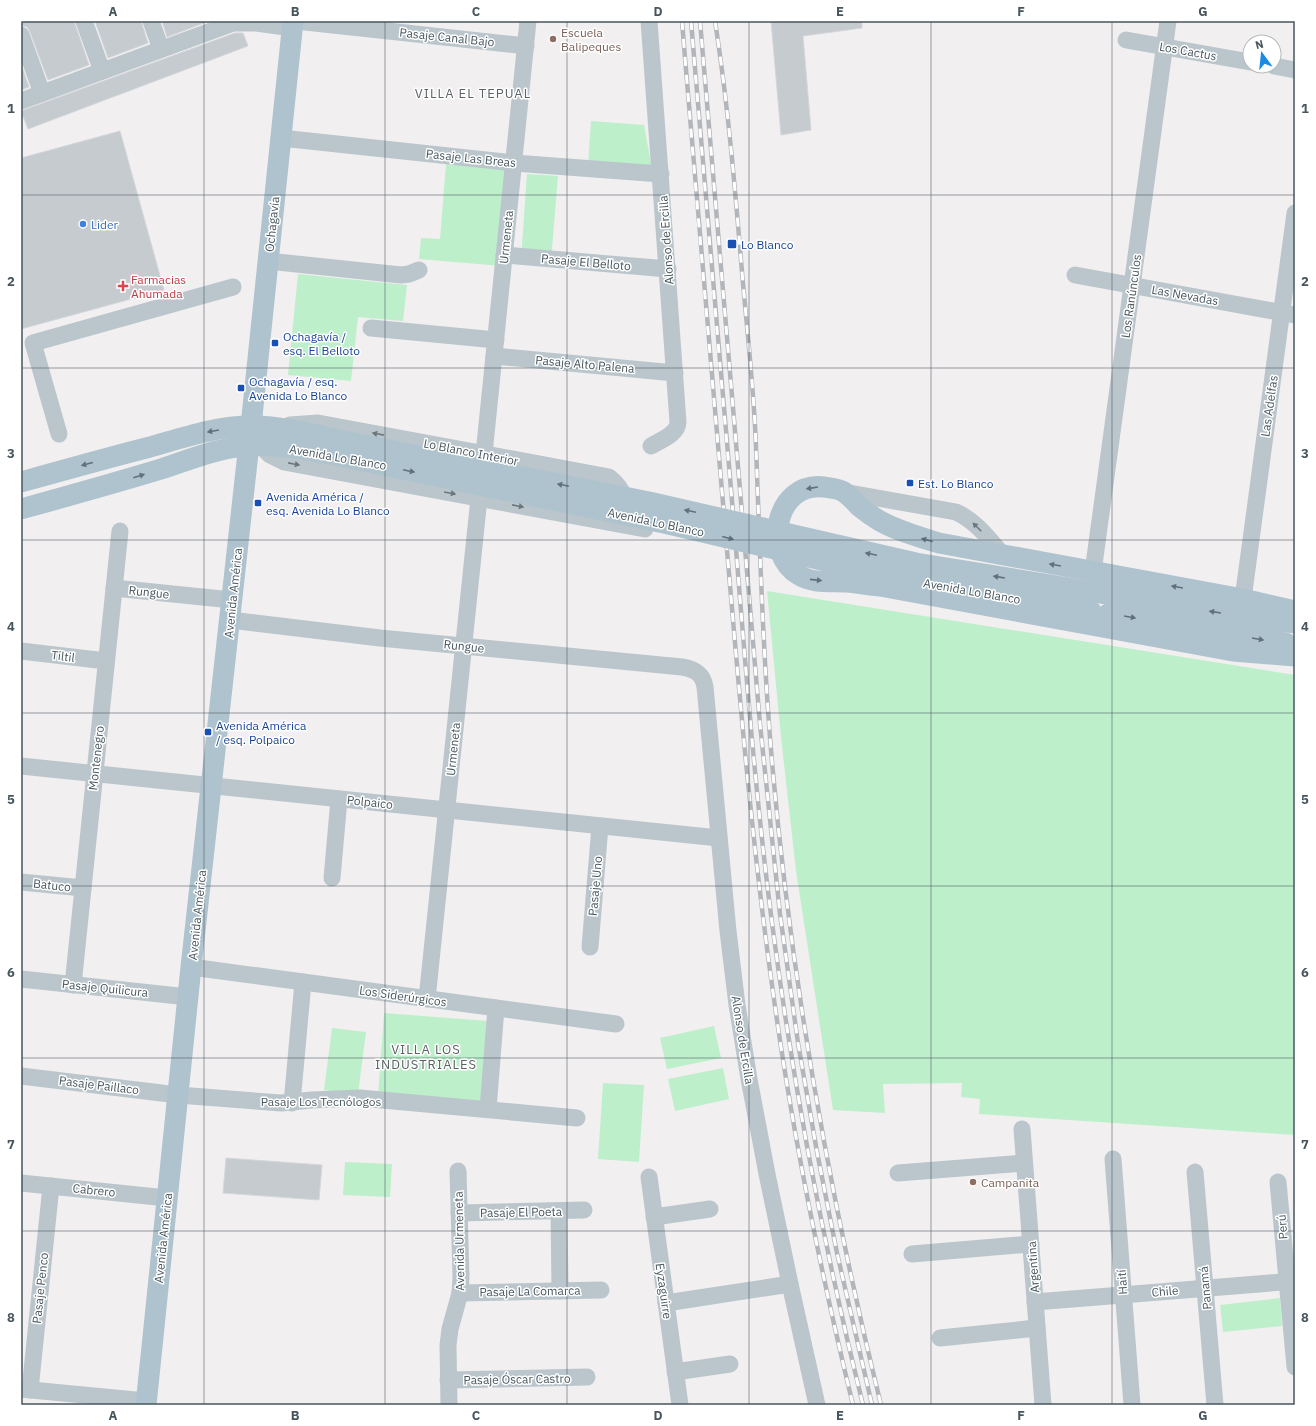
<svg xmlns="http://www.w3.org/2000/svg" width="1316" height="1426" font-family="'IBM Plex Sans',sans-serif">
<rect width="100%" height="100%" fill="#f2eff0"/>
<g fill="#beefcb">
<path d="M591,121L644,125L652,169L588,165Z"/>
<path d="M446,164L509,169L501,266L419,259L421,238L440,239Z"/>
<path d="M527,174L558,176L551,261L521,259Z"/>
<path d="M298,274L407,285L403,321L358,317L351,381L288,375Z"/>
<path d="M767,591L1295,675V1135L979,1114L980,1099L961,1097L962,1083L883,1084L885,1113L833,1110L796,871L781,737Z"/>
<path d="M384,1013L488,1021L482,1104L378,1097Z"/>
<path d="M714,1026L721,1058L667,1069L660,1038Z"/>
<path d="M332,1028L366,1032L358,1094L324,1090Z"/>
<path d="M723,1068L729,1099L675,1111L668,1079Z"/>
<path d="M603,1083L644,1085L639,1162L598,1159Z"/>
<path d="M345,1162L392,1164L390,1197L343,1195Z"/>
<path d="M1280,1298L1282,1326L1223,1332L1220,1305Z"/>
</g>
<g fill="#c6cbcf" stroke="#d3d7db">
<path d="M21,21H74L89,65L48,80L30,32L27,27L21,25Z"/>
<path d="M95,21H141L148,43L108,58Z"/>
<path d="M162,21H209L167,37Z"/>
<path d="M771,21H862V28L803,36L811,130L781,135Z"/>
<path d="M235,33H243L248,46L28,129L21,111Z"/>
<path d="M21,64L29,87L21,90Z"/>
<path d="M120,131L164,290L21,329V158Z"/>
<path d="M226,1158L322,1165L319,1200L223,1193Z"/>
</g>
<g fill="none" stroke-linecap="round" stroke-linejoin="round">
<g stroke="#bbc6cc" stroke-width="17">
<path d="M84,21L102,71"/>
<path d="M151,21L161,49"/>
<path d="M296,21L526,46"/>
<path d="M649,21L678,422C678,434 661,440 651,446"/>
<path d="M21,35L42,93"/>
<path d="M1126,40L1250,62"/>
<path d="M1274,66L1295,70"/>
<path d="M21,101L233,23H256L293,28"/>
<path d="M281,138L514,163L661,174"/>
<path d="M504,255L668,269"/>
<path d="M268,261L401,275L409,274L419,270"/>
<path d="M1075,275L1295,315"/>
<path d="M371,328L496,340"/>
<path d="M494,356L675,373"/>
<path d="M290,425L318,423L609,477C620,486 624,492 624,507"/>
<path d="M59,434L33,343L233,287"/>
<path d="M261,446L270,455L284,462L645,529"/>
<path d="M484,454L528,21"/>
<path d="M844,492L956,512C976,521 989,539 1003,555"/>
<path d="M1093,572L1168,21"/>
<path d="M114,588L232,600"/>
<path d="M1243,599L1295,213"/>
<path d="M230,620L380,638L682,667C695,669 703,674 705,687L728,931L737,1005L749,1079L767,1174L790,1284L817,1405"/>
<path d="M21,651L106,661"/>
<path d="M21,766L719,838"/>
<path d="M332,878L339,799"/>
<path d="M21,882L83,888"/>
<path d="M590,947L600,826"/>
<path d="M191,967L616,1024"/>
<path d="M21,979L188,997"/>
<path d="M73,985L120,531"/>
<path d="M427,999L479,498"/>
<path d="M21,1076L178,1095L281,1103L312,1100L360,1098L577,1118"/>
<path d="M292,1103L303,982"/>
<path d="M488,1109L496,1008"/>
<path d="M1022,1129L1043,1405"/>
<path d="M1113,1159L1132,1405"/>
<path d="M1195,1172L1215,1405"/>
<path d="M898,1173L1024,1163"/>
<path d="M649,1177L680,1405"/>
<path d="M1278,1182L1295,1367"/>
<path d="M21,1183L167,1198"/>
<path d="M559,1211L560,1291"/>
<path d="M459,1213L584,1210"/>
<path d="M654,1217L710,1209"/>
<path d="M912,1254L1031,1244"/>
<path d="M460,1293L601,1290"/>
<path d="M1035,1302L1295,1281"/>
<path d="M666,1303L790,1284"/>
<path d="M940,1338L1037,1328"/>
<path d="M675,1372L730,1364"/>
<path d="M448,1380L587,1377"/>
<path d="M21,1389L146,1401"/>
<path d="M30,1390L51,1186"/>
<path d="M449,1405L448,1345L450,1329L460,1293L461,1277L458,1171"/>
</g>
<g stroke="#afc3ce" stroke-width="21">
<path d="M21,482C64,470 107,458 150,447C182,438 216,426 251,426C279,426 307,432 334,439"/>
<path d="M21,509C68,496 115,483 161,469C189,460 219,447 249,446C276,444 303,449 330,454"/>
<path d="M1093,592L1270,620L1295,623"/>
<path d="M1295,611L1243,599L939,543C919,537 898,531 880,521C873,517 866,512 860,507C855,502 850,496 844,492C840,489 829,488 824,487C775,481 762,553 799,575C813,584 831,581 847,582C858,583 869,585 880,586L1233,651L1295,656"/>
<path d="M1108,614L1286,643"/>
<path d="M146,1405L191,967L251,426L293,21"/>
</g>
<g stroke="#b2b6ba" stroke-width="4.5">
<g id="rail">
<path d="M682,21C695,182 709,343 723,503C737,667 750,830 773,992C792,1131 820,1269 853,1405"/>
<path d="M691,21C705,189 719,357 734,524C745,659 755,795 773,930C794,1090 824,1248 863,1405"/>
<path d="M700,21L760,724L780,914L798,1043L817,1152L837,1253L872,1405"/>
<path d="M715,21C728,104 735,188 742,272C747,330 754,389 756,447C760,552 763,657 772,762C791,979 829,1194 881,1405"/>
</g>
</g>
<use href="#rail" stroke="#fff" stroke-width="3" stroke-dasharray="9" stroke-linecap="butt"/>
<g stroke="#afc3ce" stroke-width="21">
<path d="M334,439L649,502L916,563L1093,592"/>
<path d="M330,454L664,523L902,579L1091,611"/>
</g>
</g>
<defs><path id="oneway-solid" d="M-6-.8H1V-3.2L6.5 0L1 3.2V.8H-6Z"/></defs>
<g fill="#617179">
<use href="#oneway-solid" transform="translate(213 431) rotate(170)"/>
<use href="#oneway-solid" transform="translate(87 464) rotate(165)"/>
<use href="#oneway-solid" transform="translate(409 471) rotate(12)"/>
<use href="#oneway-solid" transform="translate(139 476) rotate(-17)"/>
<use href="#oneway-solid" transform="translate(563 485) rotate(-168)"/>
<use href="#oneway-solid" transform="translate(812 488) rotate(171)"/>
<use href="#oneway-solid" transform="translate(690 511) rotate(-168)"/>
<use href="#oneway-solid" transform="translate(728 538) rotate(14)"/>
<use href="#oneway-solid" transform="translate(927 540) rotate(-165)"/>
<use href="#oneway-solid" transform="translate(871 554) rotate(-168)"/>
<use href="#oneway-solid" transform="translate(1055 565) rotate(-170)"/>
<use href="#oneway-solid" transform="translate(999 577) rotate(-171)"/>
<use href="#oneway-solid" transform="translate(816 580) rotate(6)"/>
<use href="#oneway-solid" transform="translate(1177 587) rotate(-170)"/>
<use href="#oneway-solid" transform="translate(1215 612) rotate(-171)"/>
<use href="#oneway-solid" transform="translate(1130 617) rotate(10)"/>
<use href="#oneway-solid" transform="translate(1258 639) rotate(10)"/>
</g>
<g fill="#6a787e">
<use href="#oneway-solid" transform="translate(378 434) rotate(-169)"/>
<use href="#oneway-solid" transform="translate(294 464) rotate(11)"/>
<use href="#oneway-solid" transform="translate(450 493) rotate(10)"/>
<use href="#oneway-solid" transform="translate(518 506) rotate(11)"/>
<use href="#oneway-solid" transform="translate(977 527) rotate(-135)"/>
</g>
<path fill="none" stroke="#47565d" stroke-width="1" stroke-opacity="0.55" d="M204,21V1405M385,21V1405M567,21V1405M749,21V1405M931,21V1405M1112,21V1405M21,195H1295M21,368H1295M21,540H1295M21,713H1295M21,886H1295M21,1058H1295M21,1231H1295"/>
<g fill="#8d6e63" stroke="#fff" stroke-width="1.5">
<circle cx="553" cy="39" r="4"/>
<circle cx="973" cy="1182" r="4"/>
</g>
<circle fill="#3f7fe0" stroke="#fff" stroke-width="1.5" cx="83" cy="224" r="4"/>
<g fill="#1a4fb4" stroke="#fff" stroke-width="1.5">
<rect x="727" y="239" width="10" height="10" rx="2"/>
<rect x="271" y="339" width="8" height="8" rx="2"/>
<rect x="237" y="384" width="8" height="8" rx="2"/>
<rect x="906" y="479" width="8" height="8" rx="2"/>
<rect x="254" y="499" width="8" height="8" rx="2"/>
<rect x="204" y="728" width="8" height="8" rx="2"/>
</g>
<path fill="#e0444e" stroke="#fff" stroke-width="1.5" d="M121 280h4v4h4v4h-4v4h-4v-4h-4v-4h4z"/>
<g text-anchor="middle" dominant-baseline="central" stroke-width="3" stroke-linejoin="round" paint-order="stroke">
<g font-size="12" fill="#785e54" stroke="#fff" text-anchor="start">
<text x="561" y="32">Escuela<tspan x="561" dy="14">Balipeques</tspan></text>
<text x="981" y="1182">Campanita</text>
</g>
<g font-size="12" fill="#47565d" stroke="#fff">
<text transform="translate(447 37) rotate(6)">Pasaje Canal Bajo</text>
<text transform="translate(1188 51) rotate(10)">Los Cactus</text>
<text transform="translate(471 158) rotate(6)">Pasaje Las Breas</text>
<text transform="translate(272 224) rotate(-84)">Ochagavía</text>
<text transform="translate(506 237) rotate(-84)">Urmeneta</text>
<text transform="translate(666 240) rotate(-94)">Alonso de Ercilla</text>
<text transform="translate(586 262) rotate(5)">Pasaje El Belloto</text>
<text transform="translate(1185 295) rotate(10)">Las Nevadas</text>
<text transform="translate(1131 296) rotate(-82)">Los Ranúnculos</text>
<text transform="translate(585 364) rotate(5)">Pasaje Alto Palena</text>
<text transform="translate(1269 406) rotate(-82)">Las Adelfas</text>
<text transform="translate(471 452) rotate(11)">Lo Blanco Interior</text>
<text transform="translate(338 457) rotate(10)">Avenida Lo Blanco</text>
<text transform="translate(656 522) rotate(12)">Avenida Lo Blanco</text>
<text transform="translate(972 591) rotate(10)">Avenida Lo Blanco</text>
<text transform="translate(149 592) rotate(6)">Rungue</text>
<text transform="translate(233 593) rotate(-84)">Avenida América</text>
<text transform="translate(464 646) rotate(6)">Rungue</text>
<text transform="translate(63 656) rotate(7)">Tiltil</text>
<text transform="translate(453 749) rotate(-84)">Urmeneta</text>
<text transform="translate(96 758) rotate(-84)">Montenegro</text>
<text transform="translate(370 802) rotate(6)">Polpaico</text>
<text transform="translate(52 885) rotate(6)">Batuco</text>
<text transform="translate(595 886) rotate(-85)">Pasaje Uno</text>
<text transform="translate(197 915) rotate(-84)">Avenida América</text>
<text transform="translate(105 988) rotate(6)">Pasaje Quilicura</text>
<text transform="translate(403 996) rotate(8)">Los Siderúrgicos</text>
<text transform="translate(743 1040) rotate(81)">Alonso de Ercilla</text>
<text transform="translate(99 1085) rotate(7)">Pasaje Paillaco</text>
<text x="321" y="1101">Pasaje Los Tecnólogos</text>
<text transform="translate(94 1190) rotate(6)">Cabrero</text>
<text transform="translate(521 1212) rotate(-1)">Pasaje El Poeta</text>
<text transform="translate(1282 1227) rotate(-95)">Perú</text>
<text transform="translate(163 1238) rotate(-84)">Avenida América</text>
<text transform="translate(459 1241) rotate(-91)">Avenida Urmeneta</text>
<text transform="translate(1033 1267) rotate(-94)">Argentina</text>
<text transform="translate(1122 1282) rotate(-94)">Haití</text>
<text transform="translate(40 1288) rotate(-84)">Pasaje Penco</text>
<text transform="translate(1205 1288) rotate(-95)">Panamá</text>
<text transform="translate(530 1291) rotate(-1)">Pasaje La Comarca</text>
<text transform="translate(664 1291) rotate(82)">Eyzaguirre</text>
<text transform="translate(1165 1291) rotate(-5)">Chile</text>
<text transform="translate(517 1379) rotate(-1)">Pasaje Óscar Castro</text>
</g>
<g font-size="12" fill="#366cbe" stroke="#fff" text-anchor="start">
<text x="91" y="224">Lider</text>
</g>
<g font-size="12" fill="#164399" stroke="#fff" text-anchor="start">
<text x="741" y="244">Lo Blanco</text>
<text x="283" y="336">Ochagavía /<tspan x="283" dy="14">esq. El Belloto</tspan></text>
<text x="249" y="381">Ochagavía / esq.<tspan x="249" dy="14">Avenida Lo Blanco</tspan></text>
<text x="918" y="483">Est. Lo Blanco</text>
<text x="266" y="496">Avenida América /<tspan x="266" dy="14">esq. Avenida Lo Blanco</tspan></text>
<text x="216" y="725">Avenida América<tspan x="216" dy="14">/ esq. Polpaico</tspan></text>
</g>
<g font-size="12" fill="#be3a42" stroke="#fff" text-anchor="start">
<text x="131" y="279">Farmacias<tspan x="131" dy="14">Ahumada</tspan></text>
</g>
<g font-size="13" letter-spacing="1" fill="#5c6165" stroke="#fff">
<text x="473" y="93">VILLA EL TEPUAL</text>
<text x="426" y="1049">VILLA LOS<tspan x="426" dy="15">INDUSTRIALES</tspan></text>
</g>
</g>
<rect width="1316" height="1426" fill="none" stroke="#ffffff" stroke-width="44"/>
<g transform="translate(1262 54) rotate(345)"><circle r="19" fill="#ffffff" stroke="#b5bbbe"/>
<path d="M0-3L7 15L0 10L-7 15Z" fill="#188be3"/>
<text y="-6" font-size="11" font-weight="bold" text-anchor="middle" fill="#47565d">N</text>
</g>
<rect x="22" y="22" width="1272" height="1382" fill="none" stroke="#47565d" stroke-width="1.5"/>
<g font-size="13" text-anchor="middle" font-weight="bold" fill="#47565d">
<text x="113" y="16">A</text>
<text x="295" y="16">B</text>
<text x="476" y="16">C</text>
<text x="658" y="16">D</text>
<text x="840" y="16">E</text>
<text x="1021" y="16">F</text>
<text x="1203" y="16">G</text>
<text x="11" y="113">1</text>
<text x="1305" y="113">1</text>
<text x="11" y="286">2</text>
<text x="1305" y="286">2</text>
<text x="11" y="458">3</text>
<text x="1305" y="458">3</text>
<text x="11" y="631">4</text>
<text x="1305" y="631">4</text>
<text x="11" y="804">5</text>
<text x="1305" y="804">5</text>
<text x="11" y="977">6</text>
<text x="1305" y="977">6</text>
<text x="11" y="1149">7</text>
<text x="1305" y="1149">7</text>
<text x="11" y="1322">8</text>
<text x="1305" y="1322">8</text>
<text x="113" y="1420">A</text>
<text x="295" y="1420">B</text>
<text x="476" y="1420">C</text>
<text x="658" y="1420">D</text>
<text x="840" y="1420">E</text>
<text x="1021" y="1420">F</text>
<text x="1203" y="1420">G</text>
</g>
</svg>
